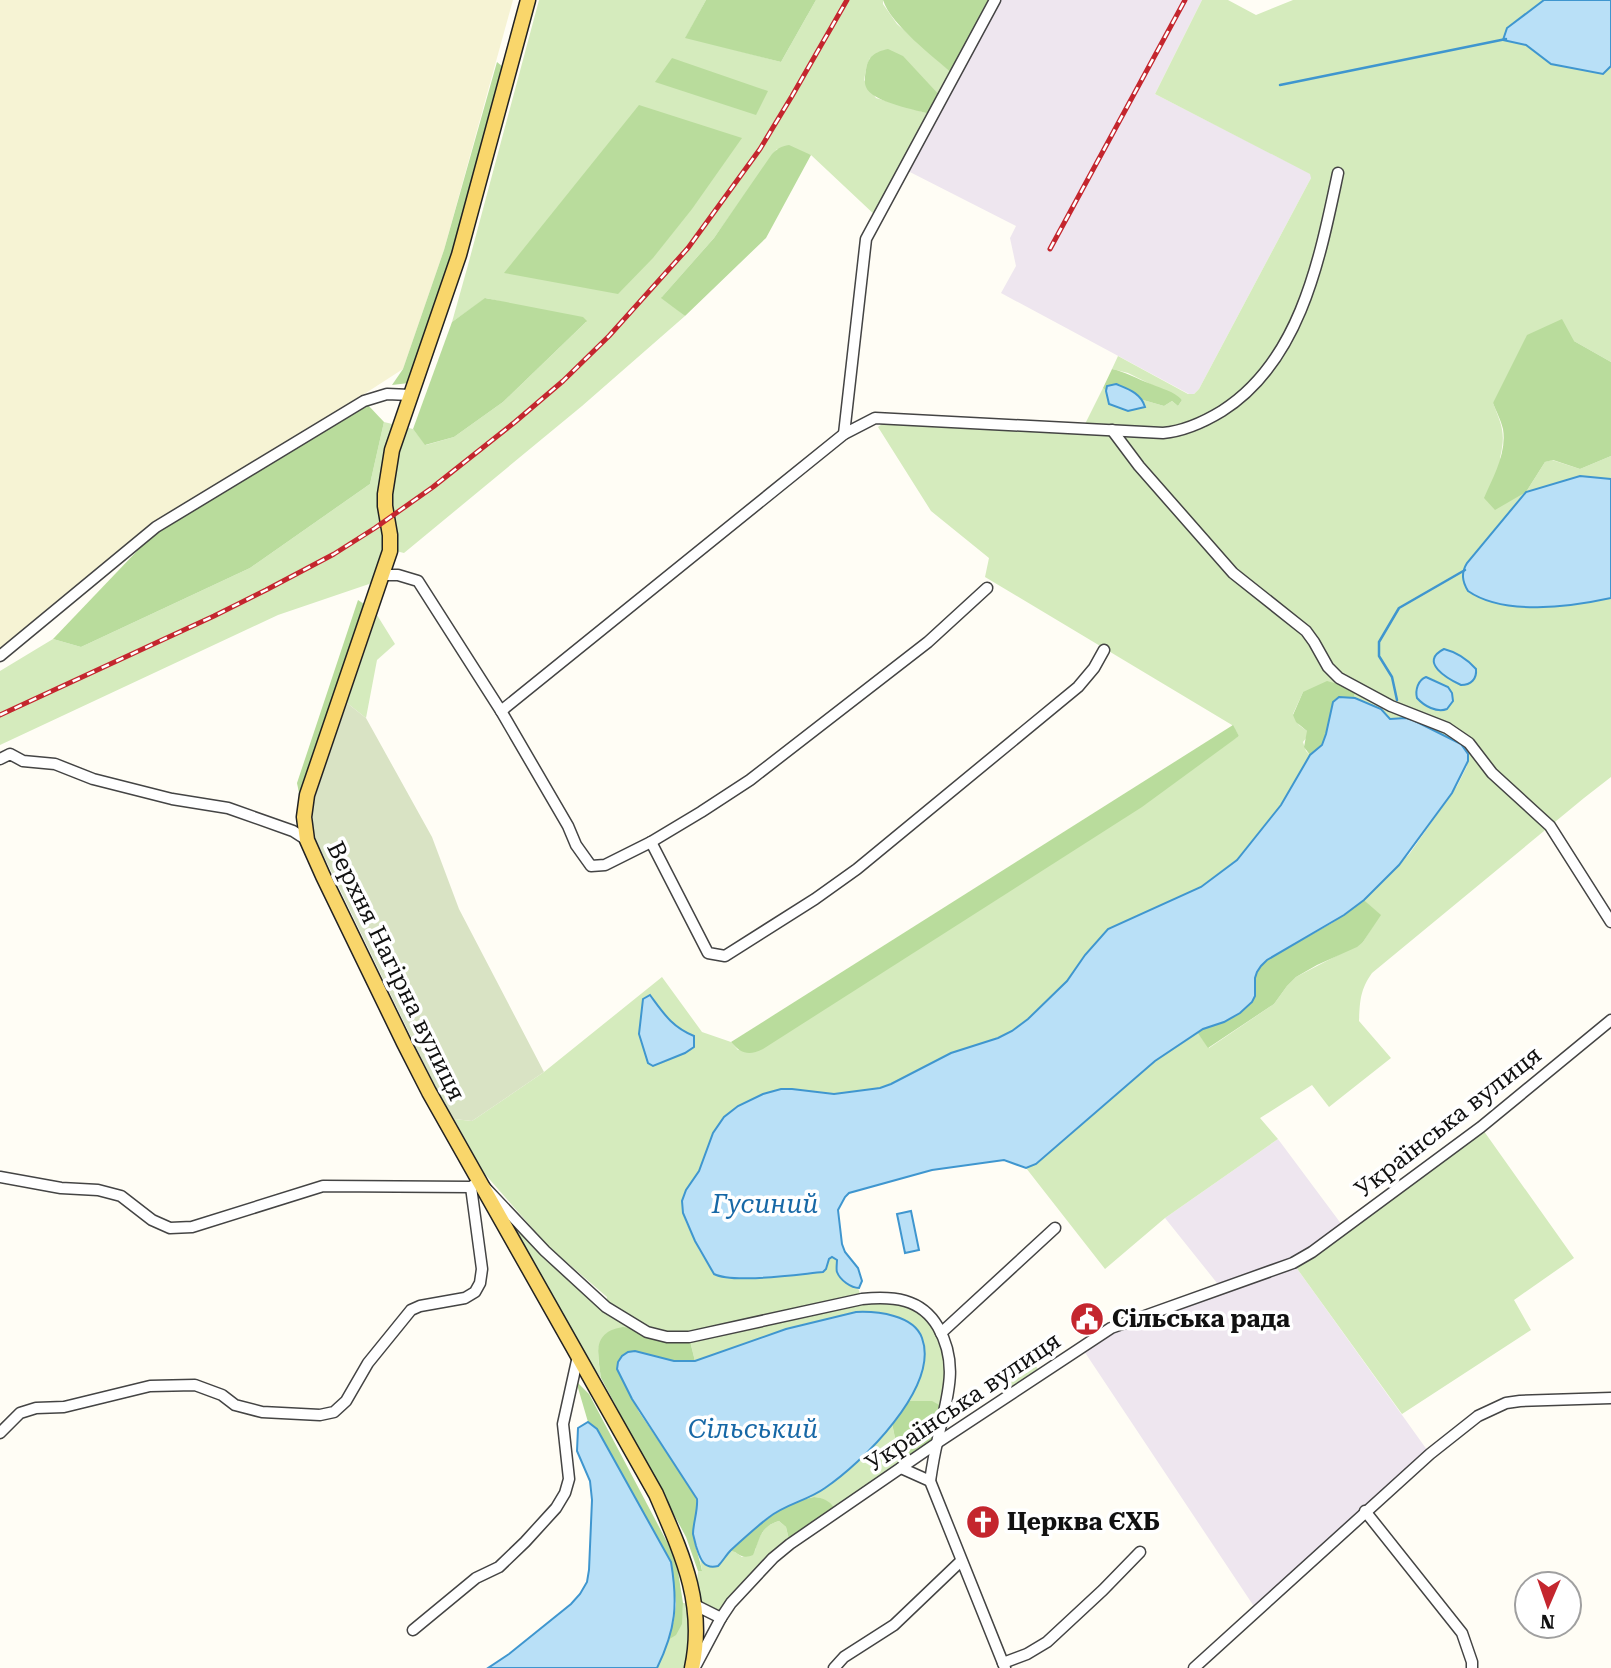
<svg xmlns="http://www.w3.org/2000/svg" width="1611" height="1668" font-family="'Roboto Serif',serif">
<rect width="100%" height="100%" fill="#fffdf5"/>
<g fill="#eee6ef">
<path d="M995,0H1202L1155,94L1311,174V178L1199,389L1194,394H1189L1001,293L1016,266L1010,238L1016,226L904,169Z"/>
<path d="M1278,1139L1345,1229L1293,1263L1430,1454L1257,1611L1082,1348L1111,1328L1221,1288L1165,1218Z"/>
</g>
<path fill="#f6f3d4" d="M0,0H513L444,250L403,369L188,508L0,654Z"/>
<g fill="#d5ebbd" fill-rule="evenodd">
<path d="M539,0H706L686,37L781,62L816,0H883V4L897,24L954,75L942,98L870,58L867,65L864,80L876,98L933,115L877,217L811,155L777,149L714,238L662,297L685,316L582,406L404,553L384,548L372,583L278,615L0,745V671L53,639L81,647L250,568L370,484L384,422L413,429L426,445L454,437L503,402L586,322L486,298L452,322L468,265Z"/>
<path d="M1202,0H1228L1256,15L1293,0H1544L1507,28L1504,40L1526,45L1551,64L1603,74L1611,66V362L1574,341L1493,403C1502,426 1506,433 1500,458L1526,492L1545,462L1552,460L1580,469L1611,456V777L1584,798L1372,973C1360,990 1360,1001 1359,1021L1391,1058L1329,1107L1312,1085L1260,1118L1278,1139L1165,1218L1105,1269L1026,1168L1036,1164L1155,1061L1197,1032L1209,1048L1274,1004L1287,986L1296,977L1363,942L1380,915L1364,900L1388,877L1410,853L1457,786L1467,766L1468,754L1409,718L1390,719L1381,709L1355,698V695L1303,692L1293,714L1299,725L1307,731V737L1303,742L1306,751L1310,755L1281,805L1237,859L1201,887L1108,929L1067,981L1028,1019L1012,1031L880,1088L834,1094L792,1089H781L763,1094L738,1106L724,1117L713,1133L699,1171L686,1190L682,1201L683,1213L686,1222L699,1250L714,1274L828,1260L830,1258L834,1257L837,1260L836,1269L854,1288H858L862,1299L918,1306L947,1346L945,1408L922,1401H908L918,1384L916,1328L911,1324L898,1317L803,1324L695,1361L689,1337L607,1333C593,1349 599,1359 601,1378L582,1352L507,1219L606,1306L607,1297L548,1246L484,1173L454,1119L472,1121L544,1072L662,977L702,1032L731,1042L738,1050L1239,736L1232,725L985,577L989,558L931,511L878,427L889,419L1083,428L1103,388L1106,391L1109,404L1145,407L1143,400L1164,406L1172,401L1178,406L1182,400L1128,373L1112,369L1118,356L1188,394H1194L1199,389L1311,178L1310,174L1155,94ZM650,995C664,1014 672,1027 694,1036L648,1063Z"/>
<path d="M377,615L395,644L377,660L366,718L347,703Z"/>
<path d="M1481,1127L1574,1258L1514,1300L1531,1330L1402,1414L1293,1263Z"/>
<path d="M1026,1353L1038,1369L1008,1389L996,1372Z"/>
<path d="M892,1423L901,1468L836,1512C829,1501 822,1495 807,1498C841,1480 870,1454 892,1423Z"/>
<path d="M779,1521L786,1527L790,1544L721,1618L696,1605L692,1668H644L682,1615L683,1603L695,1604L698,1571L702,1570L700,1560L705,1565L721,1563L729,1551L735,1552L742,1557L755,1551C758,1537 764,1525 779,1521Z"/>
</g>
<g fill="#b9dc9c">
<path d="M706,0H816L781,62L685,38Z"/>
<path d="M883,0H995L954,75C934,57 891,25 883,0Z"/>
<path d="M888,49L903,56L942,98L933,115C918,110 871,102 866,87C864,82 865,75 866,70C868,56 875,52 888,49Z"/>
<path d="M672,58L768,91L756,115L655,82Z"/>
<path d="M497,62L503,67L453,253L409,383L392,385L403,369L444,250Z"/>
<path d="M639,105L742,138L692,209L653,258L618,294L504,273Z"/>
<path d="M789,145L811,155L766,238L685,316L661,298L714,238L772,154C777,149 781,146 789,145Z"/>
<path d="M485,298L583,317L587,321L503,402L454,437L425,445L413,429L452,322Z"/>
<path d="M1562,319L1574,341L1611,362V456L1580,469L1553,460L1545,462L1526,492L1495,510L1484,498C1493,477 1507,453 1503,429C1501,420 1496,411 1493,403L1527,335Z"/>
<path d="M1112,369C1126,372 1137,379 1151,384C1162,389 1174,391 1182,400L1178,406L1172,401L1164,406L1143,400L1133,392L1107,386L1106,391L1103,388Z"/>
<path d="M367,404L384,422L370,484L250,568L81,647L53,639L158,529Z"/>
<path d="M358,600L370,608L312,780L299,793L297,783Z"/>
<path d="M1327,681L1345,686L1354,692L1355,698L1345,697L1322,745L1310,755L1304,747L1307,731L1296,722L1293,715L1303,692Z"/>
<path d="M1233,725L1239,736L1142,807L763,1049C749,1056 741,1054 731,1042Z"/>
<path d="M1364,900L1381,915L1363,942L1357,947L1317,965L1296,977L1287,986L1274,1004L1208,1048L1197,1032C1205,1027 1214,1026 1222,1022C1229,1019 1250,1006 1253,999C1262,982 1246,978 1267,960L1332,923Z"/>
<path d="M623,1327L689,1337L695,1361L682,1362L666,1359L617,1369L639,1412L694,1493C700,1507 694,1517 694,1532C693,1544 700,1558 702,1571H698L686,1537L601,1378C598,1355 591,1332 623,1327Z"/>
<path d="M576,1381L589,1394L676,1559L683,1603L682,1624L676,1635L668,1640L674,1620L676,1604L671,1562L597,1429L588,1422Z"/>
<path d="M908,1401H932L945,1408L937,1443L901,1468L892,1423Z"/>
<path d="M814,1497C825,1498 832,1502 836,1512L790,1544L786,1527L779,1521C759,1527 760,1540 753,1555C746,1558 741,1557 735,1552L730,1551C755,1529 779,1504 814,1497Z"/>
</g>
<path fill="#d9e3c4" d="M347,703L366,718L432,837L459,909L544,1072L472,1121L454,1119L443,1103L314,836L312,813L315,797Z"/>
<g fill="#b9e0f7" stroke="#3f96cf" stroke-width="2">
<path d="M1544,0H1611V66L1603,74L1551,64L1526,45L1503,40L1507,28Z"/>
<path d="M1116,384C1128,389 1141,393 1145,407L1128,411L1109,404L1106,391L1107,386Z"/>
<path d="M1580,476L1611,479V598C1570,607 1504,616 1468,591C1462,581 1461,573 1467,563L1526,492Z"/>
<path d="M1444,649C1456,652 1468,660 1476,669C1477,679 1471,685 1461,685C1448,679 1418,662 1444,649Z"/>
<path d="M1426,677L1448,687L1452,693L1453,701L1447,709C1437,713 1424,706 1417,698C1415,690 1418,680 1426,677Z"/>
<path d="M1339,697L1355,698L1381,709L1390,719L1406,718L1413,720L1461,744L1468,754V761L1452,793L1399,865L1364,900L1344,915L1267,960L1261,966L1257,972L1255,978V996L1252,1002L1240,1013L1224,1022L1203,1029L1155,1061L1036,1164L1026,1168L1004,1160L932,1170L849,1193L845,1197L838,1210L842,1244L845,1252L858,1268L862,1281L859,1288C851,1288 840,1280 837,1272C836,1270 837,1262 837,1260L832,1257L829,1259L826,1269L823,1272C800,1274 733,1284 714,1274L695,1241L683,1213L682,1201L686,1190L699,1171L713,1133L724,1117L738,1106L763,1094L781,1089H792L834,1094L880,1088L891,1084L951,1053L998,1038L1012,1031L1028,1019L1067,981L1085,955L1108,929L1201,887L1237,860L1281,805L1310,755L1322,745L1326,734L1333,702Z"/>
<path d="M650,995C664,1014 672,1027 694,1036V1047L685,1053L653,1066L648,1063L639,1034L643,999Z"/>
<path d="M911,1211L919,1250L905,1253L897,1214Z"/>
<path d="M856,1312C877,1311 914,1315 922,1338C940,1387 861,1464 825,1488C807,1501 785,1504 768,1518C755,1528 743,1539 731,1550C726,1555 723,1561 718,1566C703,1570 700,1558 696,1546C695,1542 694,1538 693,1534C693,1523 698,1511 697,1499L632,1399L617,1369L618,1362L622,1356L628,1352L635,1351L674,1361H695L786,1329Z"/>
<path d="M588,1422L597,1429L671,1562C678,1604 676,1629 657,1668H488L509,1654L571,1604L580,1594L587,1582L589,1570L592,1500L590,1481L577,1451L578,1428Z"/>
</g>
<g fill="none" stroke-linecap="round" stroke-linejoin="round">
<g stroke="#3f96cf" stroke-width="2.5">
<path d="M1280,85L1506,39"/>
<path d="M1397,700L1392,677L1379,656V642L1399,608L1465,570"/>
</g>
<g stroke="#444" stroke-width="13">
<g id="minor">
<path d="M1112,430L1139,466L1233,573L1306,631L1314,642L1328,667L1339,678L1391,706L1447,728L1469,743L1492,773L1550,826L1611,922"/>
<path d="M844,434L866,239L995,0"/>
<path d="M383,575H398L418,581L501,711L568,826L576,845L591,866L605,865L651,842L708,953L725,956L815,899L857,869L1078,687L1094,668L1104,650"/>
<path d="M0,656L156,527L364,401L387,394L410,395"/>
<path d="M501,711L844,434L875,418L1163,433C1185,431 1204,422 1222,411C1301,361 1320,257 1338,173"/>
<path d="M0,759L10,754L23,761L55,764L93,779L172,799L228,808L293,831L307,840"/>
<path d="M651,842L701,812L750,780L928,642L987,588"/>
<path d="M0,1177L61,1188L98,1190L121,1196L152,1220L170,1228L192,1227L323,1186L471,1187L479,1181L545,1251L606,1307L647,1332L667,1337H689L862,1299C893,1296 921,1298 938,1327C961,1367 945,1402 937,1443C934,1455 932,1468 930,1481"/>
<path d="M941,1333L1055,1228"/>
<path d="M0,1433L20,1413L36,1408L64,1407L150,1386L195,1385L222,1395L235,1405L262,1412L320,1415L334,1412L346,1401L368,1363L411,1310L420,1306L465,1298L475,1292L480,1283L482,1269L471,1187"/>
<path d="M901,1468L930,1481L1005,1668"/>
<path d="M1365,1511L1462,1633L1472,1662V1668"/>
<path d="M695,1605L721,1618"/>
<path d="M413,1630L476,1578L499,1567L525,1542L556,1508L565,1493L569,1479L563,1424L578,1356"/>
<path d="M1003,1663L1027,1654L1047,1642L1103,1590L1140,1552"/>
<path d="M695,1667L721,1618L731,1603L773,1558L790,1544L937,1443L1111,1328L1293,1263L1312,1252L1481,1127L1611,1020"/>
<path d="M834,1668L844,1657L894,1625L961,1561"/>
<path d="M1194,1668L1430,1454L1478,1416L1506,1403L1520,1401L1611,1398"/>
</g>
</g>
<g stroke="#222" stroke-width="17">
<path id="major" d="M528,0L459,255L392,450L385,494V506L390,535V551L307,795L304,817L307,840L323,876L404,1043L429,1092L656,1494C681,1552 706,1603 692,1668"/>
</g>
<use href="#minor" stroke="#fff" stroke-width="10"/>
<use href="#major" stroke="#f9d66b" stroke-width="14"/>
<g stroke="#c4262e" stroke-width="5">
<g id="rail">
<path d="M1050,249L1185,0"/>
<path d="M0,715L214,616L266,590L334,554L375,528L433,487L515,422L563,381L609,336L688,248L760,149L792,96L847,0"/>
</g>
</g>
<use href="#rail" stroke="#fff" stroke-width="2.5" stroke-dasharray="8" stroke-linecap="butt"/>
</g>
<defs>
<g id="civic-disc" transform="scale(1.75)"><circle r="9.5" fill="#c4262e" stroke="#fff"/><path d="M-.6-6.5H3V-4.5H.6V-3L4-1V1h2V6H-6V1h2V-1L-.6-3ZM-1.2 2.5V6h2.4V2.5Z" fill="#fff"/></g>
<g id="church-disc" transform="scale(1.75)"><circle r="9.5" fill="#c4262e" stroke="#fff"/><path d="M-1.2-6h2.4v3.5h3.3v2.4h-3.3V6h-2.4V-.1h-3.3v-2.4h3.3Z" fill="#fff"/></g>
</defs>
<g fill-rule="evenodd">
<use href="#civic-disc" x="1087" y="1319"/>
<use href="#church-disc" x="983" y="1522"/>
</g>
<g text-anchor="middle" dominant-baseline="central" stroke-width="7" stroke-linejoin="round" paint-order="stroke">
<g font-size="24" fill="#111" stroke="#fff">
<text transform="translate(396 971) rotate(64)">Верхня Нагірна вулиця</text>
<text transform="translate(1448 1122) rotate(-38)">Українська вулиця</text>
<text transform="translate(963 1402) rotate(-34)">Українська вулиця</text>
</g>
<g font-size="24" font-weight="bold" fill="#111" stroke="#fff" text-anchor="start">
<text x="1112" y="1319">Сільська рада</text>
<text x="1007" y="1522">Церква ЄХБ</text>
</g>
<g font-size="26" font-style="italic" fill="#1768a6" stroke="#fff">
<text x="765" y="1204">Гусиний</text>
<text x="753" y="1429">Сільський</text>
</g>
</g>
<g transform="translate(1548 1605) rotate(182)"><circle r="33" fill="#ffffff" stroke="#a0a0a0" stroke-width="2"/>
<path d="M0-5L12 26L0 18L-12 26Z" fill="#c4262e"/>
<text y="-10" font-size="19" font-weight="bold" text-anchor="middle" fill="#111111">N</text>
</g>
</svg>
